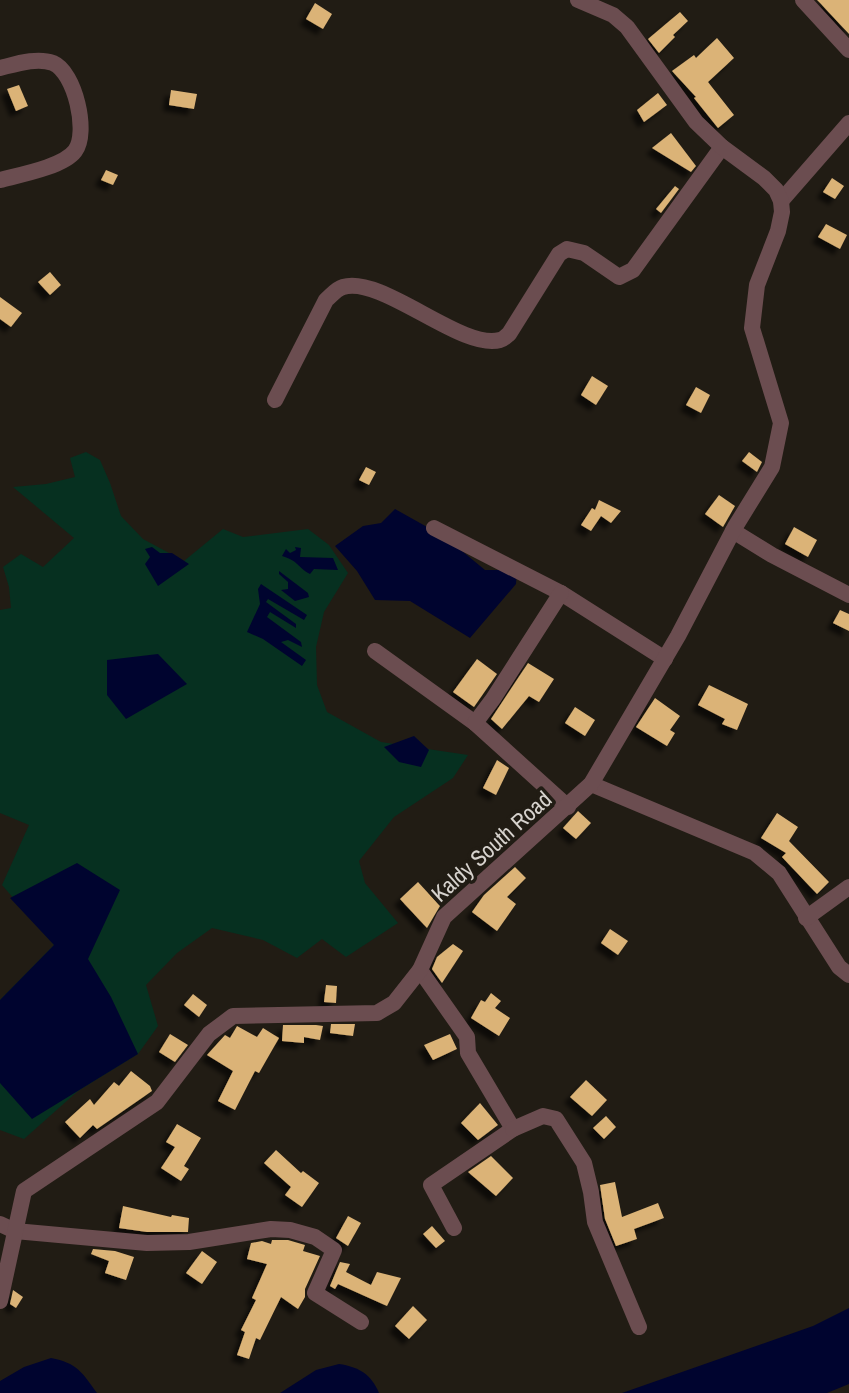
<svg xmlns="http://www.w3.org/2000/svg" width="849" height="1393" font-family="'Archivo Narrow',sans-serif">
<defs>
<filter id="shadow"><feDropShadow dx="-6" dy="6" stdDeviation="2" flood-color="#0009"/></filter>
</defs>
<rect width="100%" height="100%" fill="#211c14"/>
<path fill="#063020" d="M86,452L100,460L110,483L121,516L143,539L184,561L223,529L243,537L308,529L329,545L348,573L324,612L316,647L317,685L327,712L381,742L468,755L453,778L394,817L359,861L365,883L398,923L346,957L322,939L297,958L263,940L212,928L177,953L146,985L158,1026L138,1054L78,1091L24,1139L0,1130V1000L54,945L2,885L29,825L0,813V610L11,608L9,587L3,567L21,554L43,567L74,538L13,487L46,484L75,477L70,458Z"/>
<g fill="#00042f">
<path d="M395,509L445,537L485,570H517L516,584L470,638L410,601L375,600L357,571L335,546L363,526L381,523Z"/>
<path d="M152,547L160,553H172L189,564L158,586L145,564L150,557L145,549Z"/>
<path d="M295,547L301,548L300,557L333,558L338,570L314,569L310,574C297,567 299,561 282,556L286,549L290,553L296,550Z"/>
<path d="M279,571L308,593L309,597L295,601L281,590L288,589V582L279,574Z"/>
<path d="M261,584L307,615L304,620L268,599L266,602L296,624V628L270,612L267,617L301,642L302,647L288,640L281,642L306,660L302,666L263,639L247,632L260,604L258,589Z"/>
<path d="M158,654L187,684L126,719L107,695V660Z"/>
<path d="M414,736L429,750L421,767L399,762L384,747Z"/>
<path d="M77,863L120,890L88,959L111,997L138,1054L32,1119L0,1083V1000L54,945L10,898Z"/>
<path d="M849,1308V1384L827,1393H622L813,1326Z"/>
<path d="M51,1358C77,1363 82,1372 97,1393H0V1381L24,1367Z"/>
<path d="M339,1364C359,1367 371,1374 379,1393H280L316,1370Z"/>
</g>
<g fill="#dbb377" filter="url(#shadow)">
<path d="M817,0H849V34L821,4Z"/>
<path d="M315,3L332,14L323,29L306,19Z"/>
<path d="M680,12L688,21L673,35L675,37L659,53L648,39Z"/>
<path d="M717,38L734,58L708,82L734,115L718,128L694,98L696,97L672,71L694,55L696,58Z"/>
<path d="M19,85L28,106L16,111L7,89Z"/>
<path d="M171,90L197,94L194,109L169,105Z"/>
<path d="M658,93L667,105L644,122L637,110Z"/>
<path d="M671,133L696,166L691,172L652,148Z"/>
<path d="M106,170L118,175L113,185L101,180Z"/>
<path d="M832,178L844,186L835,199L823,192Z"/>
<path d="M675,186L679,189L661,213L656,209Z"/>
<path d="M826,224L847,235L840,249L818,237Z"/>
<path d="M50,272L61,285L50,295L38,282Z"/>
<path d="M0,297L22,313L11,327L0,319Z"/>
<path d="M592,376L608,386L596,405L581,395Z"/>
<path d="M696,387L710,395L701,413L686,405Z"/>
<path d="M749,452L762,462L757,472L742,461Z"/>
<path d="M366,467L376,472L369,485L359,480Z"/>
<path d="M719,495L735,506L723,527L705,514Z"/>
<path d="M599,500L621,511L611,523L601,516L591,531L581,525L592,508L595,510Z"/>
<path d="M794,527L817,540L808,557L785,544Z"/>
<path d="M840,610L849,614V631L833,623Z"/>
<path d="M477,659L497,674L474,707L453,692Z"/>
<path d="M528,663L554,679L539,702L529,696L502,729L491,719Z"/>
<path d="M709,685L748,704L737,730L722,724L725,719L698,705Z"/>
<path d="M655,698L680,716L670,730L675,733L667,746L636,727Z"/>
<path d="M575,707L595,720L585,736L565,723Z"/>
<path d="M497,760L509,768L496,795L483,788Z"/>
<path d="M578,811L591,823L576,839L563,828Z"/>
<path d="M777,813L798,827L789,841L829,882L817,894L782,857L786,853L761,838Z"/>
<path d="M515,867L526,878L507,897L516,904L497,931L472,912L484,895Z"/>
<path d="M418,882L440,906L427,928L400,899Z"/>
<path d="M610,929L628,941L618,955L601,943Z"/>
<path d="M453,944L463,951L442,983L432,969L437,957Z"/>
<path d="M326,985L337,986L336,1003L324,1002Z"/>
<path d="M491,993L501,1001L495,1008L510,1018L499,1036L471,1018L481,1000L485,1002Z"/>
<path d="M193,994L207,1005L199,1017L184,1005Z"/>
<path d="M331,1024H355L353,1036L330,1033Z"/>
<path d="M283,1025H316L323,1026L320,1040L304,1037V1043L282,1041Z"/>
<path d="M237,1026L257,1037L263,1028L279,1038L259,1073L255,1071L235,1110L218,1101L233,1071L207,1055L225,1035L230,1038Z"/>
<path d="M170,1034L188,1045L175,1062L159,1052Z"/>
<path d="M450,1034L457,1049L433,1060L424,1045Z"/>
<path d="M131,1071L150,1086L152,1091L97,1129L93,1125L80,1138L65,1122L90,1099L94,1105L114,1082L119,1086Z"/>
<path d="M586,1080L607,1100L592,1116L570,1097Z"/>
<path d="M480,1103L498,1125L478,1140L461,1123Z"/>
<path d="M606,1116L616,1127L604,1139L593,1128Z"/>
<path d="M177,1124L201,1138L184,1166L189,1169L181,1181L161,1168L175,1147L166,1142Z"/>
<path d="M276,1150L301,1173L303,1171L319,1183L302,1207L285,1195L291,1187L264,1163Z"/>
<path d="M491,1156L513,1178L496,1196L468,1172Z"/>
<path d="M615,1182L622,1217L658,1203L664,1218L634,1229L637,1239L616,1246L605,1219L600,1185Z"/>
<path d="M123,1206L171,1217L172,1215L189,1218L188,1232H147L119,1228Z"/>
<path d="M348,1216L361,1223L348,1246L336,1238Z"/>
<path d="M432,1226L445,1241L436,1248L423,1234Z"/>
<path d="M272,1240H288L305,1245L303,1251L320,1256L305,1289V1297L298,1309L281,1297L260,1340L256,1338L249,1359L237,1355L245,1332L241,1330L256,1300L252,1298L267,1264L247,1259L251,1243L262,1241L271,1244Z"/>
<path d="M93,1249L115,1251L134,1257L126,1280L105,1273L109,1261L91,1254Z"/>
<path d="M202,1251L217,1262L202,1284L186,1273Z"/>
<path d="M340,1262L350,1264L346,1272L371,1285L377,1272L401,1278L387,1306L338,1284L335,1289L330,1286Z"/>
<path d="M13,1290L23,1297L16,1308L10,1304Z"/>
<path d="M413,1306L427,1320L409,1339L395,1326Z"/>
</g>
<g fill="none" stroke-linecap="round" stroke-linejoin="round">
<g stroke="#6b4d50" stroke-width="16">
<path d="M803,0L849,50"/>
<path d="M0,68C16,64 37,57 53,63C75,72 89,133 75,151C63,167 19,175 0,180"/>
<path d="M781,201L849,123"/>
<path d="M275,400L326,300C331,296 336,289 343,287C382,275 462,351 500,340C504,339 506,336 509,334L559,254L567,249L584,253L619,277L633,270L722,147"/>
<path d="M434,528L561,593L665,659"/>
<path d="M733,531L772,555L849,595"/>
<path d="M375,651L475,723L568,807"/>
<path d="M475,723L493,699L561,593"/>
<path d="M591,784L755,853L779,873L839,967L849,975"/>
<path d="M806,918L849,887"/>
<path d="M420,970L467,1037L468,1053L513,1129L431,1185L454,1228"/>
<path d="M513,1129L543,1116L556,1119L584,1163L591,1192L595,1222L639,1327"/>
<path d="M0,1224L15,1231L147,1243L189,1242L271,1229L290,1230L315,1237L334,1250L315,1293L361,1322"/>
<path d="M0,1301L24,1191L157,1102L209,1034L233,1016L377,1013L394,1003L420,970L444,917L591,784L678,636L735,527L772,467L781,423L752,328L757,285L778,231L782,212L781,201L776,190L764,178L722,147L696,122L627,27L613,15L578,0"/>
</g>
</g>
<g text-anchor="middle" dominant-baseline="central" stroke-width="7" stroke-linejoin="round" paint-order="stroke">
<g font-size="23" fill="#d6d2cd" stroke="#211c14">
<text transform="translate(491 846) rotate(-42)">Kaldy South Road</text>
</g>
</g>
</svg>
